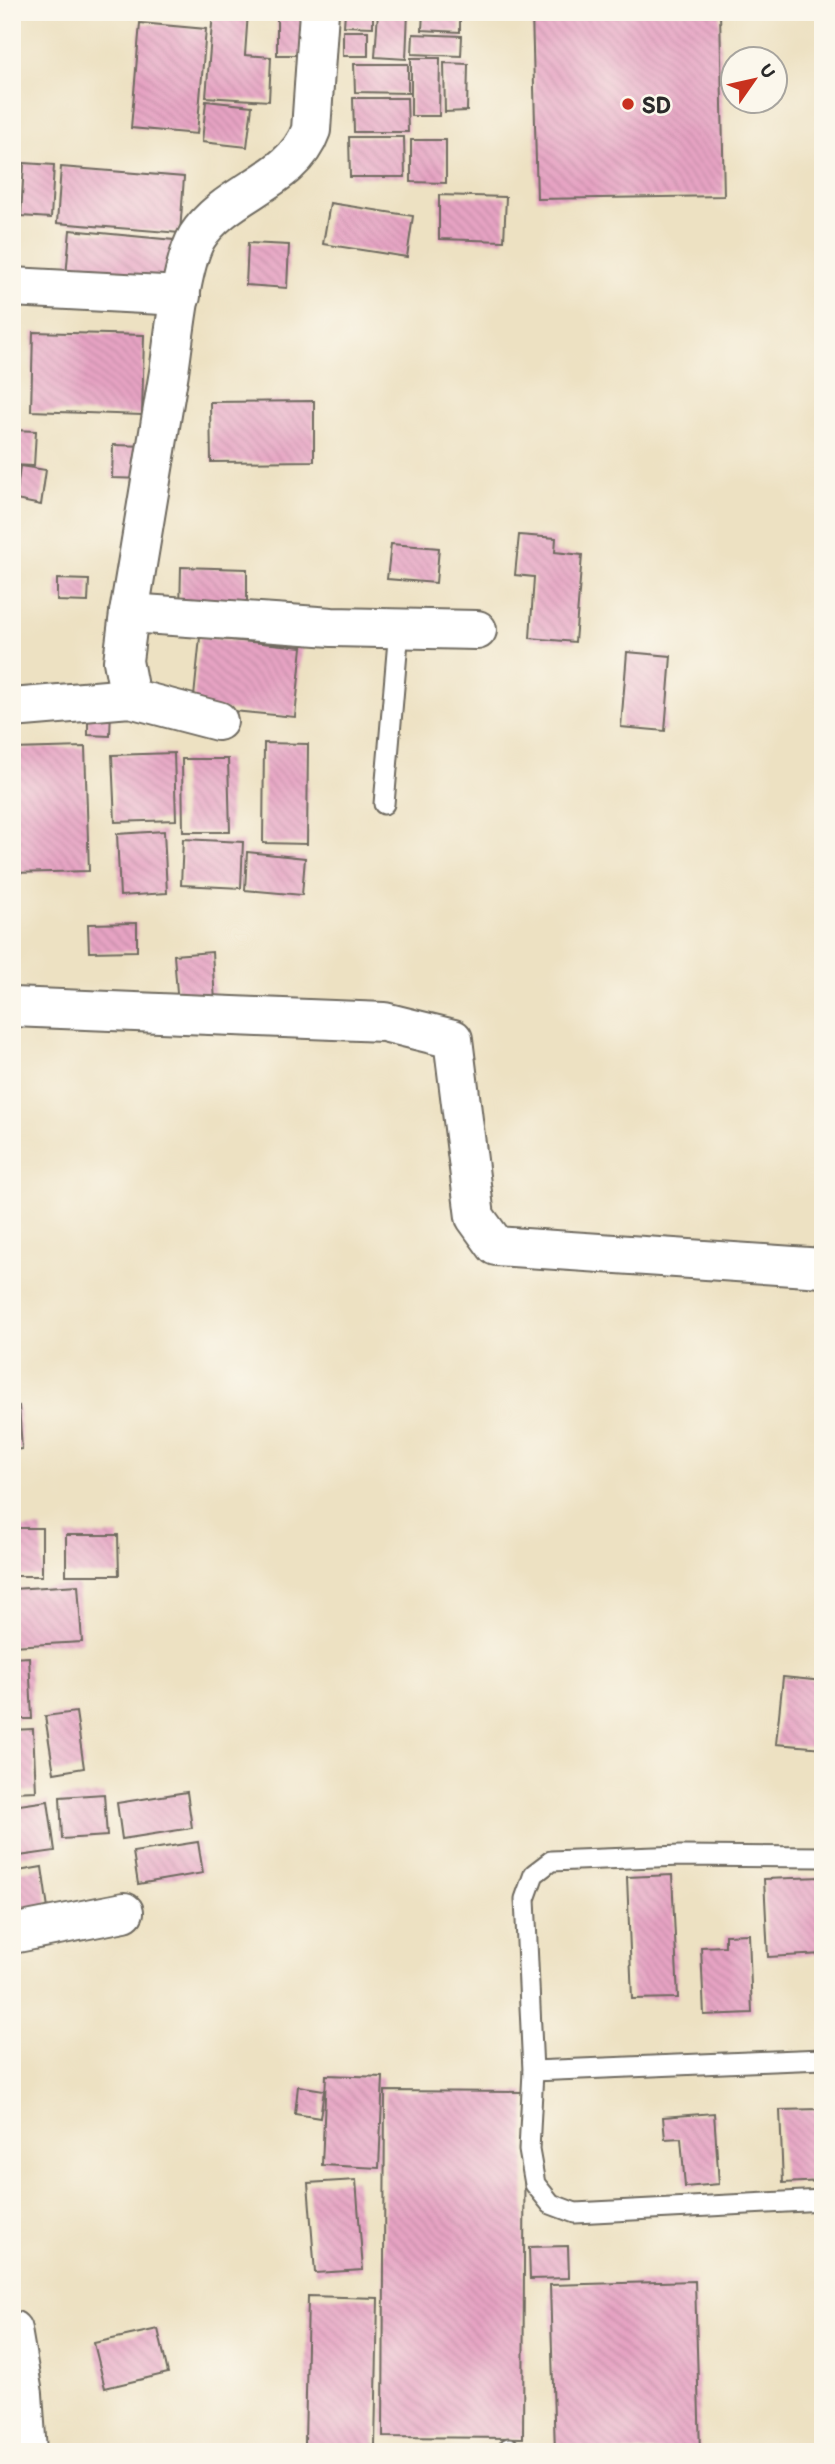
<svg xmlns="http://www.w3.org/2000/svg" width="835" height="2464" font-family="Itim,sans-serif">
<defs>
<pattern id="building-back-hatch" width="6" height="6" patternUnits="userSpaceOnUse" patternTransform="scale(1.75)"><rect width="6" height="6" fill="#e6a3c3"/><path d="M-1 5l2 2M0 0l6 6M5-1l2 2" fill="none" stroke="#c58ca8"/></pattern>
</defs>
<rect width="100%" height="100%" fill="#fbf7ec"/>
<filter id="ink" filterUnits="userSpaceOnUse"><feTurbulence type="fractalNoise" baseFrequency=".0143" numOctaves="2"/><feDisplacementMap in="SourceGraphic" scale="14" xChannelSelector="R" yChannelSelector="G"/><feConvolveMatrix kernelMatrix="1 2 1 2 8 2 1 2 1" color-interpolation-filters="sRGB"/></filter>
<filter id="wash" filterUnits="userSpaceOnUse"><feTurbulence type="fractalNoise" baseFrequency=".00686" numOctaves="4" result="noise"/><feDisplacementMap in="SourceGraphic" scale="28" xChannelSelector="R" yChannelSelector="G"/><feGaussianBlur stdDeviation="1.57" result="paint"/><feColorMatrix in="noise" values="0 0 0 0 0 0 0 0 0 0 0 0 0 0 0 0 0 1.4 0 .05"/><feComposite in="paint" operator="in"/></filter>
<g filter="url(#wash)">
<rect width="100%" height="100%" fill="#ede1c2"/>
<g id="blocks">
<g fill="url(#building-back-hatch)">
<path d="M213,12H248L245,55L271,57L269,101L206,97Z"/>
<rect x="277" y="12" width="27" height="43"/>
<path d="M345,12H373V27L344,26Z"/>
<path d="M378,12H408L406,59L375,57Z"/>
<path d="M423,12H460V32L422,30Z"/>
<path d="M532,12H720L724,196L537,199Z"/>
<path d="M140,23L206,29L197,134L131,128Z"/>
<rect x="343" y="31" width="25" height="25"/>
<path d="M413,34L462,36L461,56L412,54Z"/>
<path d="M411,58H440L439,116H411Z"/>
<path d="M444,63L468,64L467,111L445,112Z"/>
<path d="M354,64H408V93L355,92Z"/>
<path d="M353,98H407L408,132H354Z"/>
<path d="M206,101L252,106L247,147L202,142Z"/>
<path d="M349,137H404L405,177H350Z"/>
<path d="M411,140H446V183L411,182Z"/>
<path d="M12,157L20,158L17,224H12Z"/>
<path d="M24,163L54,165L51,218L21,216Z"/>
<path d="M61,167L184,177L180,233L57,223Z"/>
<path d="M439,195L506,197L504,241L439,239Z"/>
<path d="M330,203L413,216L407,257L323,244Z"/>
<path d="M70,230L184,241L180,288L66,277Z"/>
<path d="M248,243L289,245L287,288L246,285Z"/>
<path d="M33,332L144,335L142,415L31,411Z"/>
<path d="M314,401V461L211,462L210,402Z"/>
<path d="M12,430L36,431L34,466L12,465Z"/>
<path d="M113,445L148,446L146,479L112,478Z"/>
<path d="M20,466L46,470L41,505L16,500Z"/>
<path d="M519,535L556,538L555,552L582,555L575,642L530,638L534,577L515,575Z"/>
<path d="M391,544L439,548L436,583L387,579Z"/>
<path d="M181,567L247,569V612L180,610Z"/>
<path d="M57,579L89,580L88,602L57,601Z"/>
<path d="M200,637L302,647L295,717L193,707Z"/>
<path d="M627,652L671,656L665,731L621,727Z"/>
<path d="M88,708L111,709L110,736L88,735Z"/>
<path d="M264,743L308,744L307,844L263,843Z"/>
<path d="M85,747L89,871L12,873V749Z"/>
<path d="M174,753L176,820L115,822L112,755Z"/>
<path d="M182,759H228L230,832H183Z"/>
<path d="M164,831L167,893L120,896L117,834Z"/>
<path d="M183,839L243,842L241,888L181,885Z"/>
<path d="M247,852L305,858L302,895L245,890Z"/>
<path d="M137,923V951L89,952L88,924Z"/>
<path d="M212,952L215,1002L178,1005L174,955Z"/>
<path d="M19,1406L22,1449L12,1450V1407Z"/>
<rect x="12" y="1528" width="30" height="48"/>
<path d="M66,1535H118L119,1575H66Z"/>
<path d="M78,1585L82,1642L12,1646V1589Z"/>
<path d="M29,1657L32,1719H12V1658Z"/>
<path d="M783,1677L823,1681V1748L776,1744Z"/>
<path d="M76,1712L84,1768L54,1773L45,1716Z"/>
<path d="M33,1729L36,1791L12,1792V1730Z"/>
<path d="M187,1792L192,1828L122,1839L117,1803Z"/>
<path d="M104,1794L107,1836L62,1839L60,1797Z"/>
<path d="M48,1801L55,1851L12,1857V1806Z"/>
<path d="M198,1842L203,1873L138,1884L133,1852Z"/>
<path d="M42,1867L49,1916L12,1921V1872Z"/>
<path d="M672,1875L678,1998L632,1999L627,1877Z"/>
<path d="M822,1877L823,1954L768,1957L764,1879Z"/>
<path d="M749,1934L752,2013L704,2015L701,1947L725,1946V1935Z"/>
<path d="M326,2075L383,2077L379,2168L322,2165Z"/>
<path d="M298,2086L324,2090L320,2118L295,2114Z"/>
<path d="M385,2091L525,2092L523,2438L383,2437Z"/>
<path d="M819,2109L823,2181L783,2183L780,2110Z"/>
<path d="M714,2113L719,2184L685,2187L681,2138L665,2139L663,2117Z"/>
<path d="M356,2180L363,2270L315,2273L308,2183Z"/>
<path d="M568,2246L569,2278L530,2279L529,2247Z"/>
<path d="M695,2281L700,2452H555L550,2285Z"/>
<path d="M308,2296L378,2298L375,2446L305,2444Z"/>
<path d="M158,2329L168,2373L105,2388L94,2343Z"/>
</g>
</g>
</g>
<g filter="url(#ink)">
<use href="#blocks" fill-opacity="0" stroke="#6f6b60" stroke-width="2"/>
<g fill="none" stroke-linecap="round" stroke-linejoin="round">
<g stroke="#6f6b60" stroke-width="23">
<g id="service">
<path d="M384,804L399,629"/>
<path d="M823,1857L681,1856L551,1861L534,1874L525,1899L533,2071L529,2150L535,2184L551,2204L575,2213L823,2200"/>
<path d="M533,2071L823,2059"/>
<path d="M509,2448L510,2452"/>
</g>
</g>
<g stroke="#6f6b60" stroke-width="42">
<g id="minor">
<path d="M12,287L181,296"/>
<path d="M129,613L332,627L477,630"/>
<path d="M130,698L123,661L129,613C142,533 156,452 169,372C174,338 181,264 197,237C226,191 293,182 311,130L319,12"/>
<path d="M12,708L130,698L218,721"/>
<path d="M12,1007L384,1022L453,1039L475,1217L496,1246L823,1268"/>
<path d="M12,1934L124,1912"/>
<path d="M12,2330L23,2394L27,2452"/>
</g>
</g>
<use href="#service" stroke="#fff" stroke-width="19"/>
<use href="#minor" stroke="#fff" stroke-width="38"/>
</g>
</g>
<circle fill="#c8321e" stroke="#fbf7ec" stroke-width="2.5" cx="628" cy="104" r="7"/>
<g text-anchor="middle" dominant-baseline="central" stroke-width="5" stroke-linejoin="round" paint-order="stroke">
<g font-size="24" font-weight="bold" fill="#2b2b2b" stroke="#fbf7ec" text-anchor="start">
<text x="642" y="104">SD</text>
</g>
</g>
<rect width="835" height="2464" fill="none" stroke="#fbf7ec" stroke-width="42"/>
<g transform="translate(754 80) rotate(56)"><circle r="33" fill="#fbf7ec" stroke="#a8a59f" stroke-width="2"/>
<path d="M0-5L12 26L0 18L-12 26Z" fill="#c8321e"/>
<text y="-10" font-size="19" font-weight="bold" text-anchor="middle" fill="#2b2b2b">U</text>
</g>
</svg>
